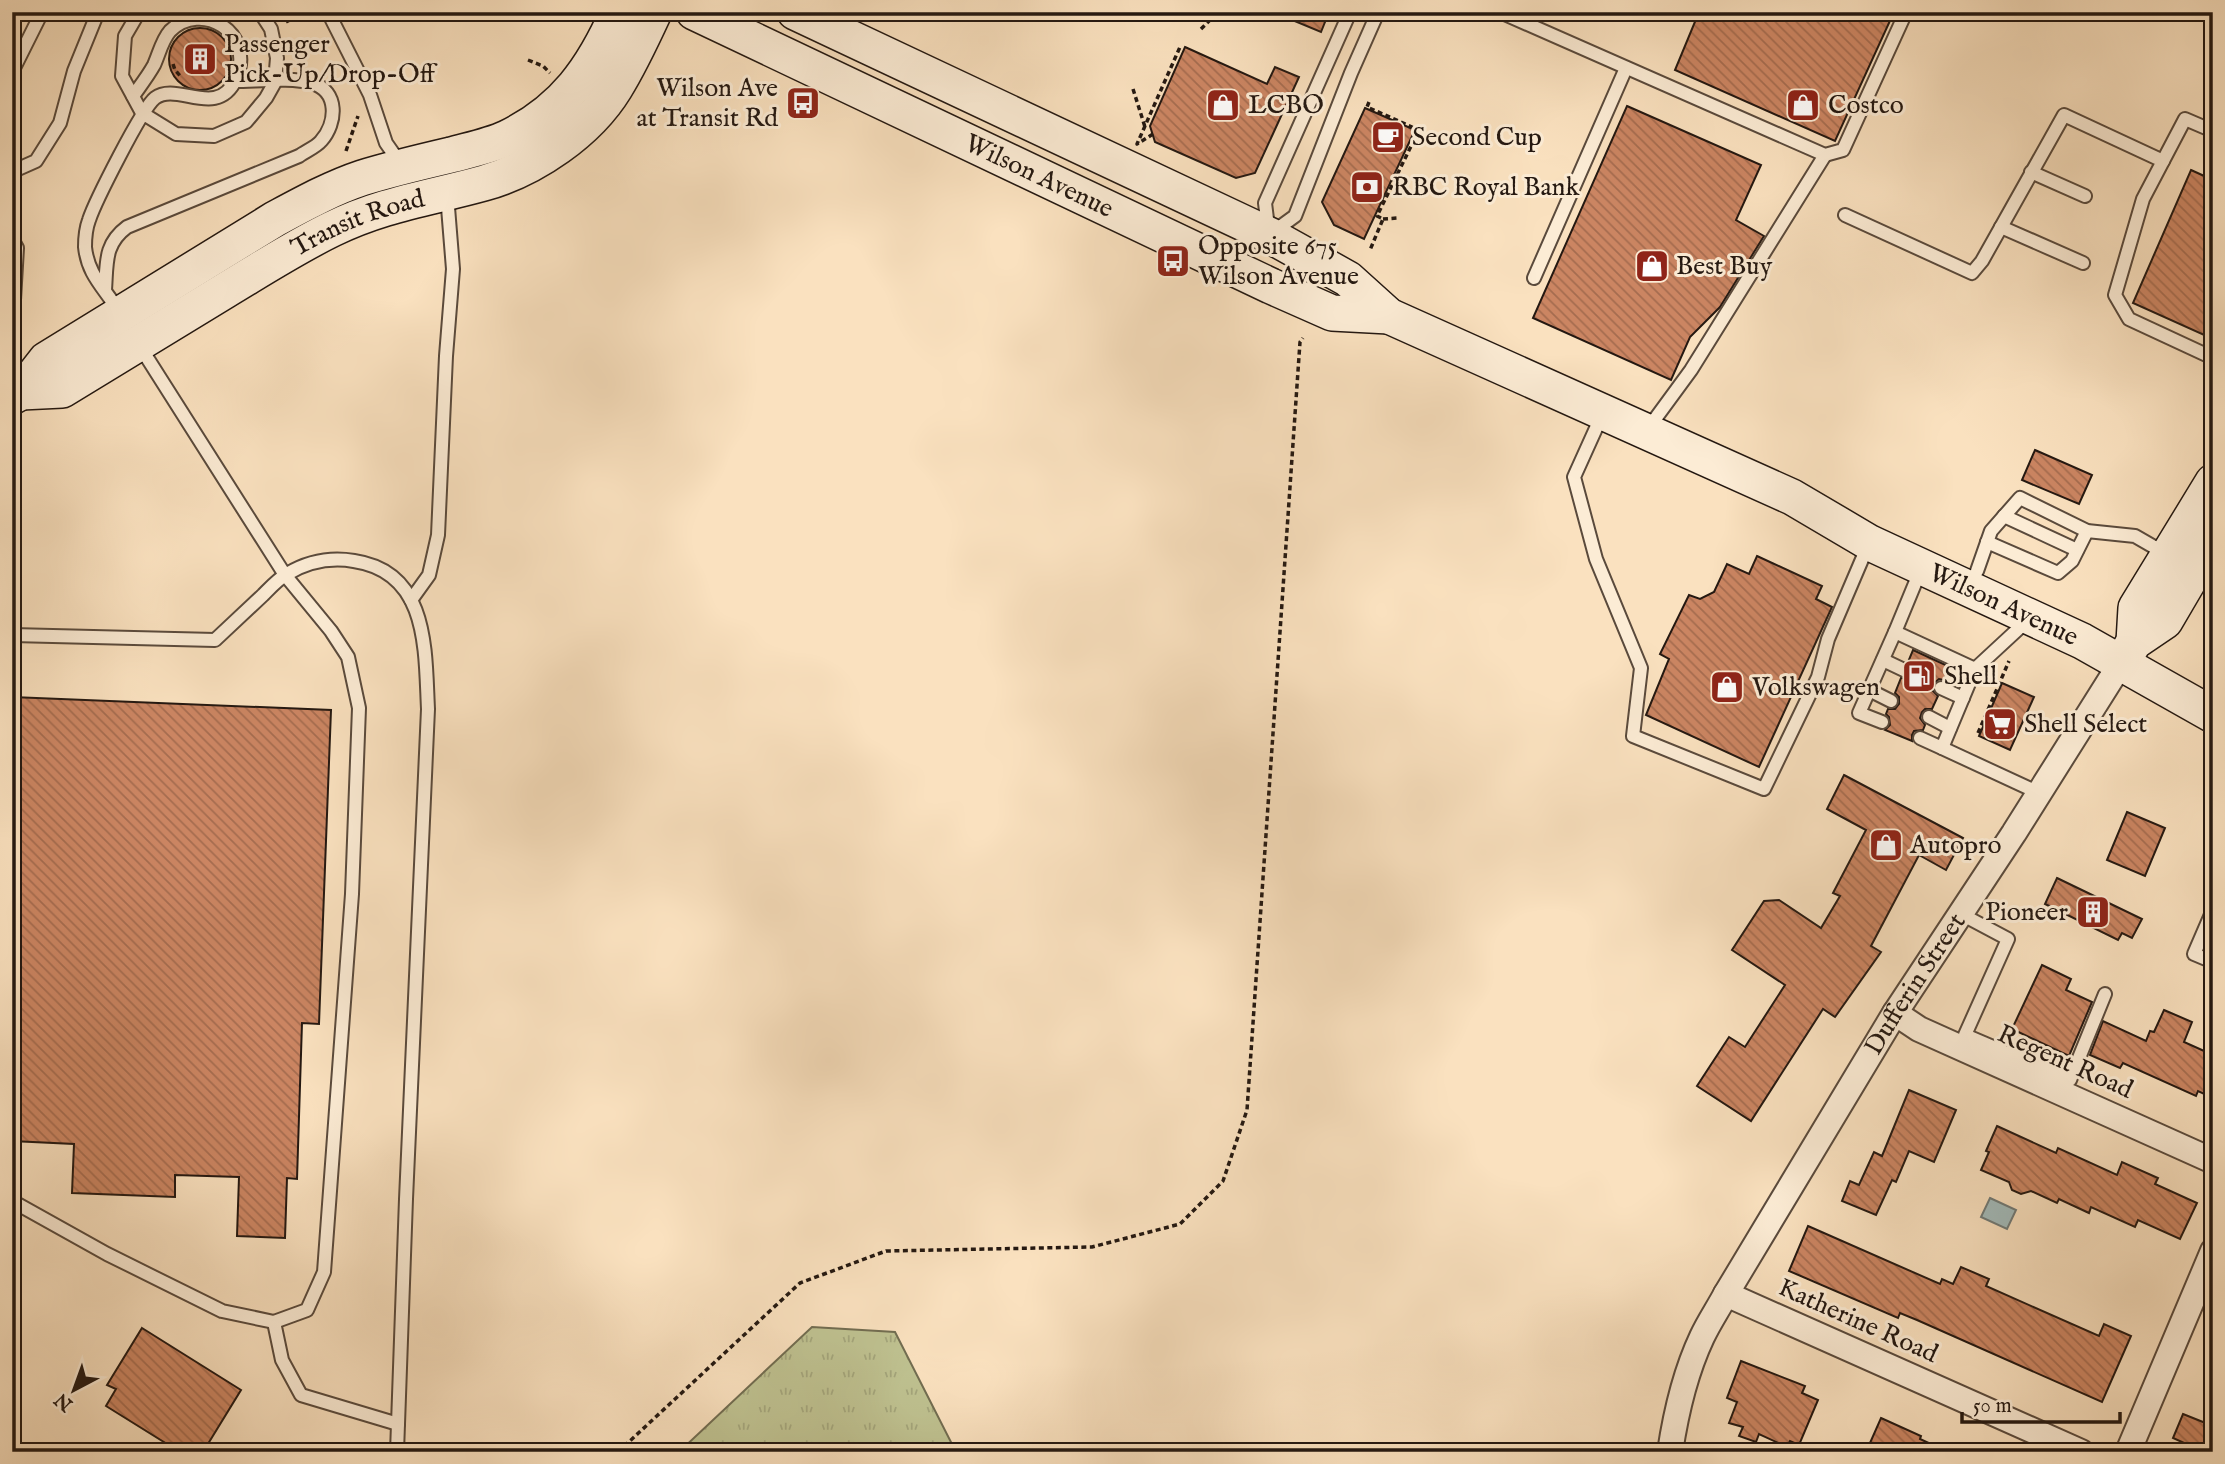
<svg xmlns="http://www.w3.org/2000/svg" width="2225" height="1464" font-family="'IM FELL English',serif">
<defs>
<pattern id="grass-tufts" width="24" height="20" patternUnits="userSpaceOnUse" patternTransform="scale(1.75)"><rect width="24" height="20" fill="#bfc291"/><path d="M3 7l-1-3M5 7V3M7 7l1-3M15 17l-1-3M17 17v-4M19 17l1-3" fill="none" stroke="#a4a67c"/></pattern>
<pattern id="building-back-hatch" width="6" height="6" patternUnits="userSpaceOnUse" patternTransform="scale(1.75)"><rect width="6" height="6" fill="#cb8562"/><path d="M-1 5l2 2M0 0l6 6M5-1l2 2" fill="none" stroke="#a56c4f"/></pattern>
</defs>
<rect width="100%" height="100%" fill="#fae1bf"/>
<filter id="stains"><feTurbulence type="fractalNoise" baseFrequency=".00286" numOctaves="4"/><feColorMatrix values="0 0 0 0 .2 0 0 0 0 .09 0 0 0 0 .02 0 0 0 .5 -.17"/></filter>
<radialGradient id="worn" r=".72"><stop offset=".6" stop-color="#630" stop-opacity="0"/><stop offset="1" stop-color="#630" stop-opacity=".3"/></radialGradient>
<path fill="url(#grass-tufts)" stroke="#726d51" stroke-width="2" d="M812,1327L895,1332L956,1452H679Z"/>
<path fill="#a2bbbb" stroke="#707a77" stroke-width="2" d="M1990,1198L2016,1210L2007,1229L1981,1217Z"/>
<g fill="url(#building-back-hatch)" stroke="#241811" stroke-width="2">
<path d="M1273,12H1329L1321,32Z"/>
<path d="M1699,12H1894L1835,141L1675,70Z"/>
<circle cx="200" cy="59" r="31"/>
<path d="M1185,47L1267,84L1275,67L1299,77L1255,173L1236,178L1155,142L1150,126Z"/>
<path d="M1627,106L1761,165L1736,220L1764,236L1720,307L1690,337L1671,380L1533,318Z"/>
<path d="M1365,108L1415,130L1364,239L1334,225L1322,202Z"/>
<path d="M2191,170L2213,180V339L2133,303Z"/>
<path d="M2035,450L2092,475L2079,504L2022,480Z"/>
<path d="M1757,556L1822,586L1816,599L1832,607L1759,767L1646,715L1669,659L1660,654L1689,595L1700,599L1714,592L1727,564L1749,574Z"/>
<path d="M1913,650L1950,667L1944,680L1939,679L1933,684L1932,690L1938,696L1932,709H1925L1922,712L1920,718L1925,725L1923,730L1914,731L1912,735V741L1885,730L1890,725L1889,717L1886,714L1888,709H1895L1899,704V697L1895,693L1901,678H1908L1912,673V666L1908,662Z"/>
<path d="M2002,683L2034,697L2010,750L1979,736Z"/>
<path d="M12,697L331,710L319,1024L302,1023L297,1179L287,1178L285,1238L237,1236L239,1177L175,1175V1197L72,1193L74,1144L12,1141Z"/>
<path d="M1844,775L1963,838L1946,870L1919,855L1871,946L1881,952L1835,1017L1823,1009L1751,1121L1697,1086L1729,1037L1745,1047L1785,985L1732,950L1764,901L1779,900L1821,928L1840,896L1833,893L1866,830L1827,809Z"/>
<path d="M2127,812L2165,828L2145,876L2107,860Z"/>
<path d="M2057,878L2142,919L2132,938L2122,933L2118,940L2045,904Z"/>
<path d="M2042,965L2071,979L2066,990L2092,1002L2069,1056L2012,1029Z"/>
<path d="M2164,1010L2192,1022L2184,1042L2213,1055V1098L2198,1091L2196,1096L2123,1063L2120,1068L2090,1055L2103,1021L2146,1041L2150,1031L2154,1032Z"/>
<path d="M1909,1090L1956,1110L1934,1162L1909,1151L1896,1182L1892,1180L1876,1215L1842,1201L1850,1181L1859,1185L1874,1152L1882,1156Z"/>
<path d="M1997,1126L2056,1153L2058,1148L2117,1175L2122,1162L2158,1178L2155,1184L2197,1203L2180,1239L2138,1220L2135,1227L2091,1207L2089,1213L2059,1199L2057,1203L2031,1191L2021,1194L2012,1190L2009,1182L1981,1170L1989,1152L1986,1151Z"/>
<path d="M1808,1226L1940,1284L1942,1279L1953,1284L1961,1267L1989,1279L1986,1286L2099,1336L2104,1324L2131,1336L2102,1402L1917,1320L1900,1313L1898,1318L1789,1271Z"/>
<path d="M142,1328L241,1390L203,1452H180L106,1406L116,1389L107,1385Z"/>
<path d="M1741,1361L1805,1386L1802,1393L1818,1400L1799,1445L1790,1441L1787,1447L1759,1434L1756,1442L1739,1436L1743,1427L1729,1423L1737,1402L1727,1398Z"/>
<path d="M2183,1414L2213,1426V1452H2204L2173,1438Z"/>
<path d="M1881,1418L1921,1436L1920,1439L1948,1452H1866Z"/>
</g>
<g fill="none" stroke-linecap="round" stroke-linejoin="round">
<g stroke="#5a4a3c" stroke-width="16">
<g id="lane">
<path d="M139,12L125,36L122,76L142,113L176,134L214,136L246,122L266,98L275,82L277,58L271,29L260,12"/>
<path d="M328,12L370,95L386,143L400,163"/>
<path d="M1350,12L1265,203L1269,235L1295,216L1351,73L1378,12"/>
<path d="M1500,12L1825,155L1843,150L1906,12"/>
<path d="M12,72L42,12"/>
<path d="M2213,131L2185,119L2143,199L2115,295L2129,319L2213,358"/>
<path d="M12,166L18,169L36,161L60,123L74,71L98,12"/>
<path d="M2031,172L2085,196"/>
<path d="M1845,215L1972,273L1982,261L2064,115L2163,161"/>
<path d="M2001,227L2083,263"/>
<path d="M12,239L17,248L14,300L12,302"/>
<path d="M1534,278L1626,68"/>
<path d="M105,290C107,263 104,244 127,227L299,156C306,151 316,147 321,141C337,123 339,91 312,83C292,77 257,81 235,81"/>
<path d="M119,312C105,288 88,276 85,247C85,238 86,228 89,220C95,202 142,108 155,98C177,81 217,120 236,79C256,32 201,0 170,31C162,40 159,54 154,65C148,76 140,86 133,96"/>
<path d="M139,345L285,575L331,631L348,657L359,708L352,894L324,1272L307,1310L274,1322L282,1360L301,1395L398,1424"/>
<path d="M1602,415L1574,477L1596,559L1641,668L1633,736L1764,789L1818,677L1828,639L1869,543"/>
<path d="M1647,430L1691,370L1825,155"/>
<path d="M2004,516L2077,550"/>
<path d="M1987,542L2058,573L2072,561L2087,531"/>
<path d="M1921,569L1895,632L1975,669L2029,619"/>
<path d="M1977,571L1991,531L2020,498L2087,531L2135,536L2168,555"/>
<path d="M411,600L429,575L438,535L446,356L453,269L447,195"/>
<path d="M12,635L215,640C231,625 247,610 263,595C270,588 278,579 287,574C307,562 330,557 354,561C429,572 425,650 428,709L406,1199L397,1452"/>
<path d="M1883,660L1904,670"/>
<path d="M1941,688L1963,698"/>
<path d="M1869,690L1891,701"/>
<path d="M1929,717L1950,728"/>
<path d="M1882,722L1859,713L1895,632"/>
<path d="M1920,738L1942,748L1975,669"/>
<path d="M1942,748L2039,793"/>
<path d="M2213,910L2194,954L2213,962"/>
<path d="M1961,914L2008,939L1965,1035L2070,1080L2105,994"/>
<path d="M12,1201L107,1254L222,1311L274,1322"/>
</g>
</g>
<g stroke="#5a4a3c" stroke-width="28">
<g id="street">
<path d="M1895,1013L1919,1029L2213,1161"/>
<path d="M1726,1294L2081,1452"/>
<path id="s1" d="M1670,1452C1676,1412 1685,1373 1702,1337C1709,1322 1718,1309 1726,1294L1895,1013L2014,833L2121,663"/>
<path d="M2128,1452L2213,1251"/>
</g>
</g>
<g stroke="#241811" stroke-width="38">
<g id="secondary">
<path id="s2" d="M694,12L1271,286L1332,313L1389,316"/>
<path id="s3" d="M795,12L1269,235L1348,279L1389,316L1792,497L1870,543L2082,641L2213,715"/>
<path id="s4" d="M21,392L62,390C117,357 171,323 226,290C261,269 295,247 332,229C383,204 430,198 484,183C534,169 588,132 615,88C630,64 642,38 654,12"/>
<path d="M12,397L21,392L46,360L275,219C303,204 332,188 362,178C391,169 421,162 451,155C469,150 490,146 507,138C564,110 593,69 618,12"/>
<path d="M2134,642L2136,608L2213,482"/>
<path d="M2125,657L2134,642L2165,621L2213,539"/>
</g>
</g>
<g stroke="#241811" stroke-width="3.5" stroke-dasharray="5 3.5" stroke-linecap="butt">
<path d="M286,22L306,12"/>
<path d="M12,25L18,12"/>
<path d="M1201,29L1211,19"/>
<path d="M528,60L543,66L550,73"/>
<path d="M173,64L175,70L182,78"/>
<path d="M1133,89L1145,127"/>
<path d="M1369,102L1367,107L1412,127L1416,136L1377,216L1383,219L1370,250"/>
<path d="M1153,134L1137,144L1180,47"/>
<path d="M346,151L358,116"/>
<path d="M1383,219L1398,218"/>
<path d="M1978,733L2009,661"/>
<path d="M618,1452L800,1283L886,1251L1092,1247L1180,1224L1223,1181L1247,1110L1300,342L1303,338"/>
</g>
<use href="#lane" stroke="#fcecd5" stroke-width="12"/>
<use href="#street" stroke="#fcecd5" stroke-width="24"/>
<use href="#secondary" stroke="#fcecd5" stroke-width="35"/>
</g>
<defs>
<g id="building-square" transform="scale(1.75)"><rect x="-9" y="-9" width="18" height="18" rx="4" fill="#8f2418" stroke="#fcecd5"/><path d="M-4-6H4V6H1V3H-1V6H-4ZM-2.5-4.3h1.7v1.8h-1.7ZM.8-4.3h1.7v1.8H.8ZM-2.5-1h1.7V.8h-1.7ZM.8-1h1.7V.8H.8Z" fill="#fff"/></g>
<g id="bus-square" transform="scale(1.75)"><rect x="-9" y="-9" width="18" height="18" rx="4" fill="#8f2418" stroke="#fcecd5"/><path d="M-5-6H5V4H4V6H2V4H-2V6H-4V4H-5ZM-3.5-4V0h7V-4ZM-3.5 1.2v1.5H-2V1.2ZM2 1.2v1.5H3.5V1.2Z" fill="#fff"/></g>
<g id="shop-square" transform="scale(1.75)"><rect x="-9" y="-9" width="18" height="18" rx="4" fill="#8f2418" stroke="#fcecd5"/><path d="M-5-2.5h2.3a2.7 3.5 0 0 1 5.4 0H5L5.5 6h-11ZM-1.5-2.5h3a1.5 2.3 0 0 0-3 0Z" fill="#fff"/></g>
<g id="cafe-square" transform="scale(1.75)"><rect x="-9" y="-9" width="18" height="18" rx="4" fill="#8f2418" stroke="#fcecd5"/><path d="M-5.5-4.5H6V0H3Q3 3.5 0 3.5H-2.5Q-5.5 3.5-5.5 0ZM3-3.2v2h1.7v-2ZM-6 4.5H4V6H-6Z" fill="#fff"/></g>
<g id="bank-square" transform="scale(1.75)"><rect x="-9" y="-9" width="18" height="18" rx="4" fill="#8f2418" stroke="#fcecd5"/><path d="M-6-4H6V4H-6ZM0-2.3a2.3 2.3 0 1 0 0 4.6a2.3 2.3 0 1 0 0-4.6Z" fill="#fff"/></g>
<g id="fuel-square" transform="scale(1.75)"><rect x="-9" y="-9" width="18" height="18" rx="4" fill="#8f2418" stroke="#fcecd5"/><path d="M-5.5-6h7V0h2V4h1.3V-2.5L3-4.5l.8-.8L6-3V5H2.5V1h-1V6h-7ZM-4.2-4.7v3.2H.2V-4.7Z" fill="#fff"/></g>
<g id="supermarket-square" transform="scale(1.75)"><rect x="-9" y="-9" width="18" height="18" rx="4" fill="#8f2418" stroke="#fcecd5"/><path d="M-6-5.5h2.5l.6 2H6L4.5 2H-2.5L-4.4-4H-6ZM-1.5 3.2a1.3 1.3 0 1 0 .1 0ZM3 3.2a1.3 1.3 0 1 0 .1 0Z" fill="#fff"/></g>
</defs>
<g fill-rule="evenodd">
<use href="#building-square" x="200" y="59"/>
<use href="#bus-square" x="803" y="103"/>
<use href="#shop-square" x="1223" y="105"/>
<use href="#shop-square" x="1803" y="105"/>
<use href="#cafe-square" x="1388" y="137"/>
<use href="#bank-square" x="1367" y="187"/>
<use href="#bus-square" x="1173" y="261"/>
<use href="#shop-square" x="1652" y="266"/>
<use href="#fuel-square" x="1919" y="676"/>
<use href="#shop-square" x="1727" y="687"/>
<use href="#supermarket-square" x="2000" y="724"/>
<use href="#shop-square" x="1886" y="845"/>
<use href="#building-square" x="2093" y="912"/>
</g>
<g text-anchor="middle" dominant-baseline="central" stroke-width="6" stroke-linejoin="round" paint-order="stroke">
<g font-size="26" fill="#241811" stroke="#fcecd5" text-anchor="start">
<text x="224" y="44">Passenger<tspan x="224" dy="30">Pick-Up/Drop-Off</tspan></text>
<text x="778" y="88" text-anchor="end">Wilson Ave<tspan x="778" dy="30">at Transit Rd</tspan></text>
<text x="1248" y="105">LCBO</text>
<text x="1828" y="105">Costco</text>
<text x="1412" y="137">Second Cup</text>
<text x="1392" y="187">RBC Royal Bank</text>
<text x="1198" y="246">Opposite 675<tspan x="1198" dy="30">Wilson Avenue</tspan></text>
<text x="1676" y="266">Best Buy</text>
<text x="1944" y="676">Shell</text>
<text x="1752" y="687">Volkswagen</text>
<text x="2024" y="724">Shell Select</text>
<text x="1910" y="845">Autopro</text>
<text x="2068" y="912" text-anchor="end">Pioneer</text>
</g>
<g font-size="26" fill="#241811" stroke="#fcecd5">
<text stroke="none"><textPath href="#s2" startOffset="382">Wilson Avenue</textPath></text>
<text stroke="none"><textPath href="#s4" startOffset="382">Transit Road</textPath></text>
<text stroke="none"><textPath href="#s3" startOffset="1349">Wilson Avenue</textPath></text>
<text stroke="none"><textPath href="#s1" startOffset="532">Dufferin Street</textPath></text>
<text transform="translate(2065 1062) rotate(24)">Regent Road</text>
<text transform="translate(1858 1321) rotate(24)">Katherine Road</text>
</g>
</g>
<rect width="2225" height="1464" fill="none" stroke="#fae1bf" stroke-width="42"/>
<rect x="14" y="14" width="2197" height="1436" fill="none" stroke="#241811" stroke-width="3.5"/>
<rect x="21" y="21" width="2183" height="1422" fill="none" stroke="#241811" stroke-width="2"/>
<g transform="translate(74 1390) rotate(221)" stroke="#fcecd5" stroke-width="5" paint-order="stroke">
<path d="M0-5L12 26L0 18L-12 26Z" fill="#241811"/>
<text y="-10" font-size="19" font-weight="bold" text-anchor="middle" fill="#241811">N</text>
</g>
<path d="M1962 1412v10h158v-10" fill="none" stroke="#241811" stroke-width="3.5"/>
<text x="1973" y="1412" font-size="21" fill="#241811" stroke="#fcecd5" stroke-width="5" paint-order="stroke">50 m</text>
<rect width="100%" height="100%" filter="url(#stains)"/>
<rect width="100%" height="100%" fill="url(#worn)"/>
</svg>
